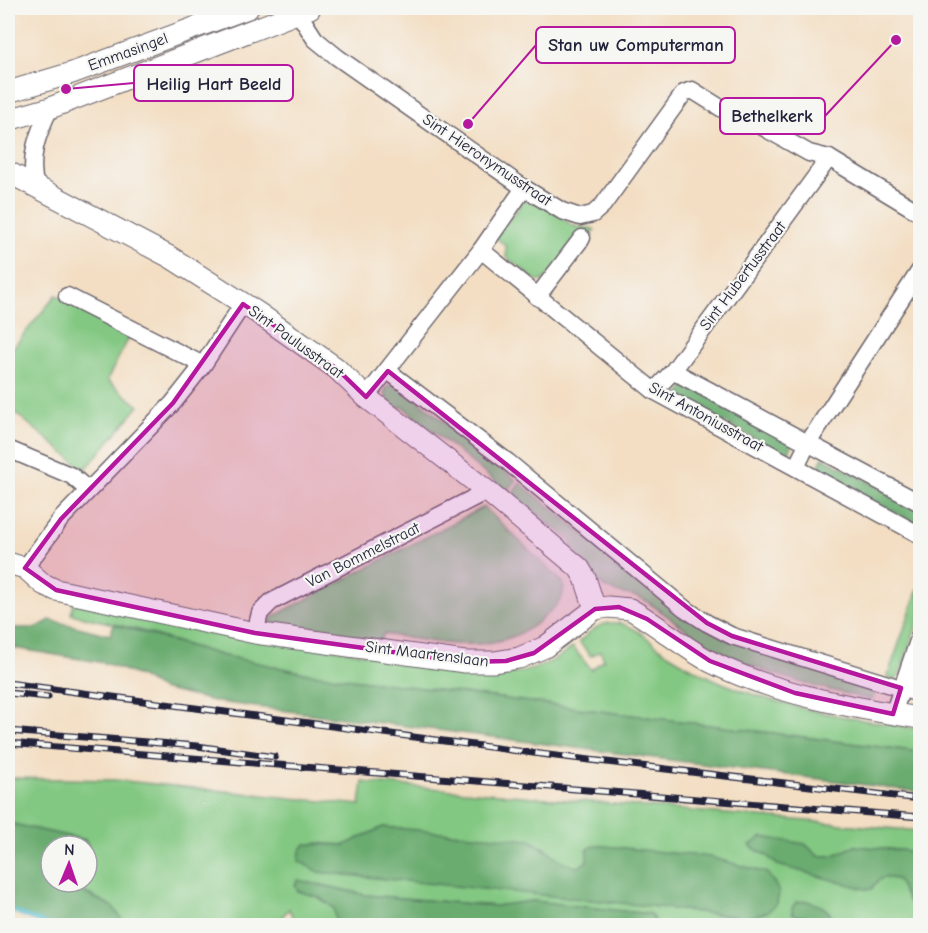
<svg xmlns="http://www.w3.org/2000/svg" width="928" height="933" font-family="'Comic Neue',sans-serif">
<rect width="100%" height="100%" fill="#f6f6f2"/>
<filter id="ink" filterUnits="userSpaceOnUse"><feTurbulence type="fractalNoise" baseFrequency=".0167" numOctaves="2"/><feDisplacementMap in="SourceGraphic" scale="12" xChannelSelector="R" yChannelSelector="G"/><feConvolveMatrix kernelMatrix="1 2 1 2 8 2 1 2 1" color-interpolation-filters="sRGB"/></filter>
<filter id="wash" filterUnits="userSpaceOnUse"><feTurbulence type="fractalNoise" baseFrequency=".008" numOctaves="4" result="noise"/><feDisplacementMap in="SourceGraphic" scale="24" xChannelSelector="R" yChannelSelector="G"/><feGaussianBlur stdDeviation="1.35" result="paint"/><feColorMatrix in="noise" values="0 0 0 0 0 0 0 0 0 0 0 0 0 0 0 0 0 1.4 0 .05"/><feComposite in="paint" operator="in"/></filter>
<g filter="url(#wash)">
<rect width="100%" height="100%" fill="#f3dec3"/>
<g fill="#83c882" stroke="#52755e" stroke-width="1.5" fill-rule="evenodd">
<path d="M525,200C542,198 558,217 572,225C580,230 588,225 595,230L587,240L542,281H537L506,257V246L495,237Z"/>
<path d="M56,295L132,332L107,380L139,406L85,470L8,407V354Z"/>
<path d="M394,383L399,385L516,480L507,491L403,407L395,408C386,400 378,389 394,383Z"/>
<path d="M520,483L682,613L877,687L872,700C819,688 763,675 715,648C690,634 669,616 646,601C633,593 615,595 603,586C590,575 584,558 571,547L570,540L512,494Z"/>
<path d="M484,507L563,583C566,597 557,605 547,614C501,660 440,642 383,634L381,641L269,625L270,620L274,616Z"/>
<path d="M920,583V616L900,674L896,680L887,678Z"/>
<path d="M74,602L485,676C521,674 544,670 573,647L591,670L604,659L600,651L591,656L579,642C590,631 601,621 618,623C637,626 653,644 668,654C686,665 705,676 725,684C789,710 853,719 920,729V752L305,673L220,655L135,629L71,614Z"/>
<path d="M8,778L115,780L360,805L363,782L920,831V852L855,846L832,856H818L805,844L753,848L766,855L778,865L877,880L883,877L897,879C902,887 920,918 920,925H832L830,913L823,907L797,917H807L819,925L750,926L714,923L710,926L658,925L650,914L532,901L496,906L366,895L319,884L298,891L318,897L334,908L336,922L333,925H296L289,909L275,925H126L112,906L74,887L70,882H87V854L89,853L88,845L85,840L8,823ZM383,827L544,847L567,866L579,867L587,861L747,918L650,906L316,843L345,845Z"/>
</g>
<g fill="#6aac70" stroke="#466756" stroke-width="1.5">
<path d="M685,384L794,442L787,456L678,398Z"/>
<path d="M823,457L920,509V526L816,471Z"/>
<path d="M50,620L110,635L114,624L220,655L305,673L920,752V792L218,702L161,689L139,676L105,663L8,647V628H36Z"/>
<path d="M8,823L85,840L88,845L89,853L87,854V846H51V882H70L74,888L112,906L126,925H53L8,909Z"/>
<path d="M383,827L530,840C548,849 560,865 579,867L587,861V850L595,845L710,857L767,873L775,884L779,893L777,903L767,912L747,918L650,906L318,872L299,861L300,851L305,844L345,845Z"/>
<path d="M762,837L805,844L818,856H832L855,846L920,852V919L911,906L897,879C884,877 879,876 872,889H865L778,865L766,855L753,848L750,845Z"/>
<path d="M298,880L366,895L495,906L532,901L650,914L658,925H333L336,922L334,908L318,897L298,891L295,885Z"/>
<path d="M807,901C824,907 829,907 832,925C816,926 820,921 807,917C801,915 798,918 792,913V908L796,902Z"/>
</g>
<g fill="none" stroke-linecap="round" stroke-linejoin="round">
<path stroke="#50bacd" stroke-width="4.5" d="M8,909L51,926"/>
</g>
</g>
<g filter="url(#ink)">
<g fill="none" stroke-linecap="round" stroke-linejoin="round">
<g stroke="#6b646b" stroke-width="19">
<g id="minor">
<path d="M295,8L315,39L337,57L524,188L562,211L580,217L593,214L603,205L684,93L692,90L732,115L743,116L809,153L829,158L920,213"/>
<path d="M36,188C28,158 37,135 50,108"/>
<path d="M481,250L654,391L920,535"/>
<path d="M67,296L203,365"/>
<path d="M537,297L582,238"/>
<path d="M388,371L508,462L684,608L707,623L732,636L920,694"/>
<path d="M673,371L920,503"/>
<path d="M654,391L673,371L829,158"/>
<path d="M366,397L481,250L524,188"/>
<path d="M8,449L72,476L88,490"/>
<path d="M796,467L808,443L920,270"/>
<path d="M25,568L61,519L173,403L203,365L243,304"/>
<path d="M255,633L260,613L271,602L487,491"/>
<path d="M893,714L920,635"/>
</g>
</g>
<g stroke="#6b646b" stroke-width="23">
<g id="tertiary">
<path d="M8,92L72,73L248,8"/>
<path d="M8,120L50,108L310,8"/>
<path d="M8,172L170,257L258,313L336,368L366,397L487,491L579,568L585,578L595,609"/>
<path d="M8,563L25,568L43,584L56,590L102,600L255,633L465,662H494L519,658L545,647L595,609L608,607L630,609C658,625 683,647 711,662C772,693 853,708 920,718"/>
</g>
</g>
<use href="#minor" stroke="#fff" stroke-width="16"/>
<use href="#tertiary" stroke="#fff" stroke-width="21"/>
<g stroke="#22223b" stroke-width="7">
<g id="rail">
<path d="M8,683L556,756L920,799"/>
<path d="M8,693L48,697"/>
<path d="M8,731L197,746L275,757"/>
<path d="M8,743L920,817"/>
</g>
</g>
<use href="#rail" stroke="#f6f6f2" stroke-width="4.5" stroke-dasharray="14" stroke-linecap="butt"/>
</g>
</g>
<path fill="#b5179e" fill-opacity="0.2" stroke="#b5179e" stroke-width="4.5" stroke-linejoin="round" d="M243,304L336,368L366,397L388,371L707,623L732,636L901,688L893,714L795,693L710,661L647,619L619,607L595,609L534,653L506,661L465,662L255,633L56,590L25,568L61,519L173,403Z"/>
<g text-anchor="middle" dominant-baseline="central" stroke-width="4.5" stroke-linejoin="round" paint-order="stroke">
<g font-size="16" fill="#22223b" stroke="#f6f6f2">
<text transform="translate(128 52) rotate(-20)">Emmasingel</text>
<text transform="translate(487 160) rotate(34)">Sint Hieronymusstraat</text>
<text transform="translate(743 276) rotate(-53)">Sint Hubertusstraat</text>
<text transform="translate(296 342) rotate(36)">Sint Paulusstraat</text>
<text transform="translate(706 417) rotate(29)">Sint Antoniusstraat</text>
<text transform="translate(363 555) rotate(-27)">Van Bommelstraat</text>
<text transform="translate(427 654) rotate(7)">Sint Maartenslaan</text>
</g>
</g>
<path fill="none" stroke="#b5179e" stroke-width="2" d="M468 124L536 45M66 89L134 83M896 40L825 116"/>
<g fill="#b5179e" stroke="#f6f6f2" stroke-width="2">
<circle cx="468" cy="124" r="6"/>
<circle cx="66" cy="89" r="6"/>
<circle cx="896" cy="40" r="6"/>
</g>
<g fill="#f6f6f2" stroke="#b5179e" stroke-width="2">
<rect x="536" y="27" width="199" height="36" rx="6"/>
<rect x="134" y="65" width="159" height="36" rx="6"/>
<rect x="720" y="98" width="105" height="36" rx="6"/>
</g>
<g font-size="18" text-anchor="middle" font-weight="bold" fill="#22223b">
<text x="636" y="51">Stan uw Computerman</text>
<text x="214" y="90">Heilig Hart Beeld</text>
<text x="772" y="122">Bethelkerk</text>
</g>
<rect width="928" height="933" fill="none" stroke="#f6f6f2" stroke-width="30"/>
<g transform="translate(69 864) rotate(2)"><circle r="28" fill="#f6f6f2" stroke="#a1a1a9" stroke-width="1.5"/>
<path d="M0-4.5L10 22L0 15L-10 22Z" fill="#b5179e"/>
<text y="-9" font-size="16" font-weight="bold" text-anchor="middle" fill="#22223b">N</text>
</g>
</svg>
